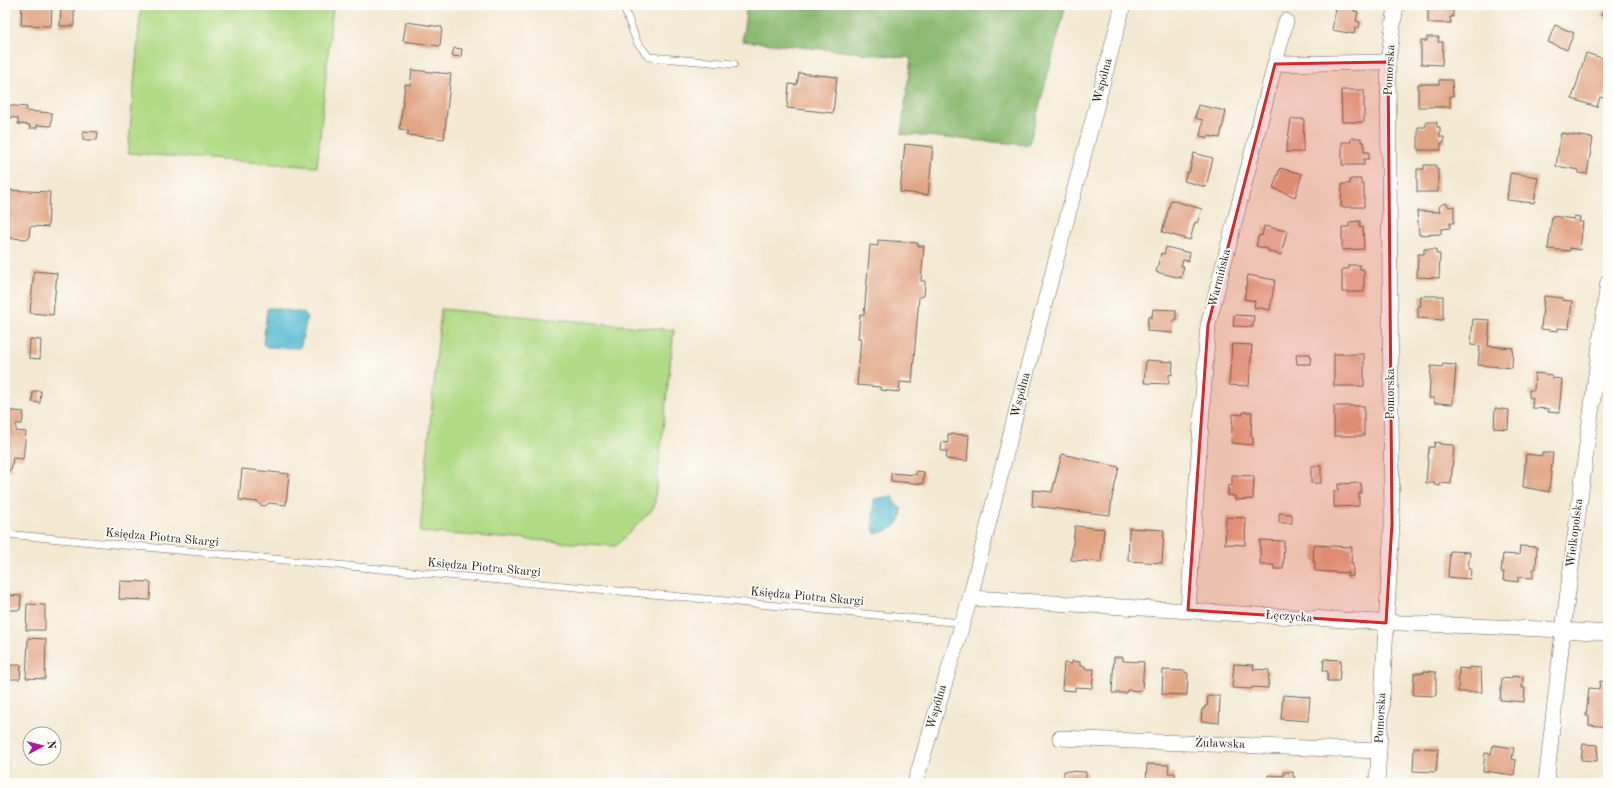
<svg xmlns="http://www.w3.org/2000/svg" width="1613" height="788" font-family="'Old Standard TT',serif">
<rect width="100%" height="100%" fill="#fdfcf7"/>
<filter id="ink" filterUnits="userSpaceOnUse"><feTurbulence type="fractalNoise" baseFrequency=".025" numOctaves="2"/><feDisplacementMap in="SourceGraphic" scale="8" xChannelSelector="R" yChannelSelector="G"/><feConvolveMatrix kernelMatrix="1 2 1 2 8 2 1 2 1" color-interpolation-filters="sRGB"/></filter>
<filter id="wash" filterUnits="userSpaceOnUse"><feTurbulence type="fractalNoise" baseFrequency=".012" numOctaves="4" result="noise"/><feDisplacementMap in="SourceGraphic" scale="16" xChannelSelector="R" yChannelSelector="G"/><feGaussianBlur stdDeviation="0.9" result="paint"/><feColorMatrix in="noise" values="0 0 0 0 0 0 0 0 0 0 0 0 0 0 0 0 0 1.4 0 .05"/><feComposite in="paint" operator="in"/></filter>
<g filter="url(#wash)">
<rect width="100%" height="100%" fill="#f3e8d1"/>
<g fill="#b0da85" stroke="#667b50">
<path d="M141,5H333L317,167L128,153Z"/>
<path d="M441,309L674,330L654,508L616,546L420,532Z"/>
</g>
<path fill="#8cba72" stroke="#546b47" d="M747,5H1028L1065,9L1029,145L901,134L911,58L742,41Z"/>
<g fill="#52b9d0" stroke="#376a76">
<path d="M271,308L304,313L307,317L301,345L299,348L267,347L263,344L267,309Z"/>
<path d="M893,496L895,504L902,508C902,527 890,530 875,534C871,522 874,511 874,499Z"/>
</g>
<g id="blocks">
<g fill="#e2a686">
<path d="M22,5L52,6L51,26L21,25Z"/>
<path d="M61,5H74V26H60Z"/>
<path d="M1344,5L1355,6L1354,11L1358,12L1356,21L1360,22L1359,28L1355,27L1354,34L1332,30L1336,8L1344,9Z"/>
<path d="M1428,5H1451V10H1453V17H1450L1451,23H1428Z"/>
<path d="M1608,6V20L1601,15Z"/>
<path d="M406,22L442,27L440,46L403,41Z"/>
<path d="M1555,25L1574,33L1567,50L1548,42Z"/>
<path d="M1427,37H1439L1438,42H1443L1442,65L1421,64V41H1427Z"/>
<path d="M454,48L462,49L461,57L452,56Z"/>
<path d="M1586,53L1608,60V86L1604,98L1600,97L1597,107L1572,99Z"/>
<path d="M412,70L451,74L444,139L408,135V130L400,129L405,84L410,85Z"/>
<path d="M799,73L837,77L833,113L787,108L789,84L797,85Z"/>
<path d="M1439,80H1452L1453,96H1450V107H1418V84H1439Z"/>
<path d="M1341,90H1364V122H1342Z"/>
<path d="M5,105L27,107L26,111L52,113L51,126L37,125V128H29L30,125L18,124V118L5,117Z"/>
<path d="M1198,105L1226,111L1220,138L1208,136V138L1200,136L1203,120L1195,118Z"/>
<path d="M1291,119H1304L1303,152H1286Z"/>
<path d="M1426,122H1437V127H1440V137H1444V143H1441V150H1418V127H1426Z"/>
<path d="M83,131L98,132L97,140H83Z"/>
<path d="M1561,133L1593,138L1587,174L1579,173V170L1556,166Z"/>
<path d="M1351,138H1361V142H1364V152H1369V159H1364V165H1342V142H1351Z"/>
<path d="M905,144L933,147L928,195L900,192Z"/>
<path d="M1194,153L1213,158L1206,187L1184,181L1187,172L1189,173Z"/>
<path d="M1424,165H1436V169H1438V192H1417V169H1424Z"/>
<path d="M1280,168L1302,174L1295,197L1273,188Z"/>
<path d="M1510,173L1538,177L1534,203L1507,200Z"/>
<path d="M1350,179H1361V184H1364V207H1341L1342,184H1350Z"/>
<path d="M5,190L50,192L48,227L30,226L29,239L5,238Z"/>
<path d="M1171,200L1202,209L1197,223L1195,222L1190,240L1162,232Z"/>
<path d="M1446,203L1449,207L1454,206V223H1450V228L1441,229V234L1419,235L1417,211L1440,212L1439,207L1442,204Z"/>
<path d="M1552,216L1574,219V216L1580,217L1579,222H1583L1580,250L1570,248V251L1548,249Z"/>
<path d="M1360,221V227L1363,226L1364,249L1342,250V227H1349V222Z"/>
<path d="M1264,226L1287,231L1281,255L1268,251V249L1256,246L1259,235L1262,236Z"/>
<path d="M878,240L918,243V246H924L921,281H925V284L924,296L919,297L912,383L900,382L899,392L880,390V387L857,385L861,338H858L860,314L864,315L870,245L878,246Z"/>
<path d="M1166,247L1190,253L1188,261L1183,260L1181,266H1184L1181,278L1156,272L1161,253L1164,254Z"/>
<path d="M1424,249H1436V254H1440L1439,278L1417,277L1418,254H1424Z"/>
<path d="M1349,265H1360V269H1364V292H1342V269H1349Z"/>
<path d="M34,271L57,273L53,315L30,313Z"/>
<path d="M1248,275L1275,280L1270,310L1254,307L1255,301L1244,299Z"/>
<path d="M1420,296H1443V320L1418,318V306H1421Z"/>
<path d="M1544,296L1563,298L1562,300L1572,301L1569,329L1558,328V331L1541,329Z"/>
<path d="M1153,309L1176,310V320H1173L1172,333L1147,331L1148,317H1152Z"/>
<path d="M1234,315L1254,316L1253,327L1233,326Z"/>
<path d="M1473,319L1490,320L1488,346L1513,348L1512,368L1478,365L1480,346L1471,345Z"/>
<path d="M30,339L41,340L40,359L29,358Z"/>
<path d="M1232,344L1252,345L1249,386L1229,385Z"/>
<path d="M1296,354H1310L1311,364H1297Z"/>
<rect x="1334" y="354" width="30" height="32"/>
<path d="M1146,360L1173,362L1172,375L1169,374V384L1144,383Z"/>
<path d="M1443,364L1456,365L1453,404L1434,403V398H1429L1431,366L1442,367Z"/>
<path d="M1535,373L1552,375V378L1562,379L1559,413L1548,412L1549,409L1532,408L1533,398L1529,397V390H1534Z"/>
<path d="M33,391H41L40,403L32,402Z"/>
<rect x="1334" y="406" width="30" height="30"/>
<path d="M1495,408L1509,410L1508,429L1494,428Z"/>
<path d="M5,410L24,412L22,424H16V431L26,432L23,459L13,458L11,470H5Z"/>
<path d="M1243,412H1252L1251,436H1253V445L1231,443L1233,414L1243,415Z"/>
<path d="M948,434L969,435L967,461L946,459L947,451H941L942,442L948,443Z"/>
<path d="M1435,442L1440,443V444L1454,445L1451,484L1440,483V486L1434,485L1435,483H1426L1429,447H1434Z"/>
<path d="M1542,453H1553L1549,492L1523,487L1526,454L1542,456Z"/>
<path d="M1062,454L1119,467L1112,498L1110,515L1032,506L1033,490L1052,492Z"/>
<rect x="1311" y="466" width="10" height="17"/>
<path d="M242,469L289,474L286,505L269,503L265,506L260,505L258,502L239,500Z"/>
<path d="M916,471L924,472L923,484L891,481V473L916,475Z"/>
<path d="M1232,475L1254,476L1253,499L1235,500V496L1228,495V485L1232,486Z"/>
<path d="M1361,483L1362,493H1359V506L1334,507V491H1338V484Z"/>
<path d="M1279,513L1292,514V523H1279Z"/>
<path d="M1226,517L1246,518L1245,545L1225,544Z"/>
<path d="M1075,526L1104,529L1101,562L1071,560Z"/>
<path d="M1129,528L1164,530L1162,563L1128,561Z"/>
<path d="M1260,540L1284,541L1283,569H1274V565H1260Z"/>
<path d="M1314,545L1352,547L1351,563H1353V576H1347L1348,573L1315,571V562H1313Z"/>
<path d="M1520,546L1537,547L1536,569H1533V578L1518,577V582L1503,580L1504,572H1501L1503,554L1519,555Z"/>
<path d="M1450,551L1470,552L1468,569H1471L1470,579L1448,577Z"/>
<path d="M120,581L151,582L150,600L119,599Z"/>
<path d="M6,595L21,596L20,610H5Z"/>
<path d="M27,604L45,605V630H26Z"/>
<path d="M28,638L46,639L45,679L26,678Z"/>
<path d="M1114,657H1123V661L1144,662L1142,691L1127,690L1126,693H1112Z"/>
<path d="M1324,659L1341,660L1339,681H1327L1328,671H1323Z"/>
<path d="M1072,661L1080,662V666H1085V669H1094L1092,688L1075,687V691L1062,690L1064,663L1072,664Z"/>
<path d="M1234,664L1254,665L1253,669L1269,670L1268,688L1252,687V689L1232,688Z"/>
<path d="M6,665H21L20,679H6Z"/>
<path d="M1469,667L1481,668L1482,692H1458L1459,668L1469,669Z"/>
<path d="M1163,670L1185,671V673H1188L1187,695L1162,694Z"/>
<path d="M1424,671L1436,672V696L1413,695L1414,673H1424Z"/>
<path d="M1512,676L1523,677L1522,688H1525L1524,702L1500,700L1502,678L1512,679Z"/>
<path d="M1600,681L1608,682V727L1589,725V716H1586L1589,688L1599,689Z"/>
<path d="M1283,695L1310,697L1308,721L1281,719Z"/>
<path d="M1208,696H1220L1219,723L1201,721L1202,709H1204L1205,706H1207Z"/>
<path d="M1583,744L1598,745L1597,761L1581,760Z"/>
<path d="M1493,745L1514,748L1512,759L1516,760L1514,775L1483,771L1485,753L1491,754Z"/>
<path d="M1414,747L1438,749L1436,772L1413,771Z"/>
<path d="M5,759H8L7,777H5Z"/>
<path d="M1147,764L1169,765L1168,773H1175V782L1146,783Z"/>
<path d="M1064,771L1086,772V781H1094V783H1063Z"/>
<path d="M1284,772H1293V777H1295V783H1268V775L1284,776Z"/>
</g>
</g>
</g>
<g filter="url(#ink)">
<use href="#blocks" fill-opacity="0" stroke="#67635b" stroke-width="1"/>
<g fill="none" stroke-linecap="round" stroke-linejoin="round">
<g stroke="#67635b" stroke-width="8">
<g id="service">
<path d="M623,5L637,42L649,57L734,64"/>
<path d="M5,534L962,623"/>
</g>
</g>
<g stroke="#67635b" stroke-width="16">
<g id="minor">
<path d="M1275,64L1286,21"/>
<path d="M970,598L1378,622L1563,630L1608,633"/>
<path d="M1188,610L1208,325L1275,64L1388,62"/>
<path d="M1060,738L1379,751"/>
<path d="M915,783L970,598L1019,401L1123,5"/>
<path d="M1377,783L1392,524L1388,62L1396,5"/>
<path d="M1546,783L1563,630L1608,282"/>
</g>
</g>
<use href="#service" stroke="#fff" stroke-width="7"/>
<use href="#minor" stroke="#fff" stroke-width="15"/>
</g>
</g>
<path fill="#d62828" fill-opacity="0.2" stroke="#d62828" stroke-width="3" stroke-linejoin="round" d="M1388,62L1392,524L1386,623L1188,610L1208,325L1275,64Z"/>
<g text-anchor="middle" dominant-baseline="central" stroke-width="3.5" stroke-linejoin="round" paint-order="stroke">
<g font-size="12" fill="#1c1c1c" stroke="#fdfcf7">
<text transform="translate(1390 70) rotate(-87)">Pomorska</text>
<text transform="translate(1103 81) rotate(-75)">Wspólna</text>
<text transform="translate(1220 278) rotate(-76)">Warmińska</text>
<text transform="translate(1391 394) rotate(-90)">Pomorska</text>
<text transform="translate(1021 395) rotate(-75)">Wspólna</text>
<text transform="translate(1575 533) rotate(-83)">Wielkopolska</text>
<text transform="translate(162 538) rotate(5)">Księdza Piotra Skargi</text>
<text transform="translate(484 568) rotate(5)">Księdza Piotra Skargi</text>
<text transform="translate(807 597) rotate(5)">Księdza Piotra Skargi</text>
<text transform="translate(1289 617) rotate(4)">Łęczycka</text>
<text transform="translate(937 707) rotate(-74)">Wspólna</text>
<text transform="translate(1381 718) rotate(-87)">Pomorska</text>
<text transform="translate(1220 744) rotate(2)">Żuławska</text>
</g>
</g>
<rect width="1613" height="788" fill="none" stroke="#fdfcf7" stroke-width="20"/>
<g transform="translate(42 746) rotate(83)"><circle r="19" fill="#fdfcf7" stroke="#a3a29f"/>
<path d="M0-3L7 15L0 10L-7 15Z" fill="#b5179e"/>
<text y="-6" font-size="11" font-weight="bold" text-anchor="middle" fill="#1c1c1c">N</text>
</g>
</svg>
